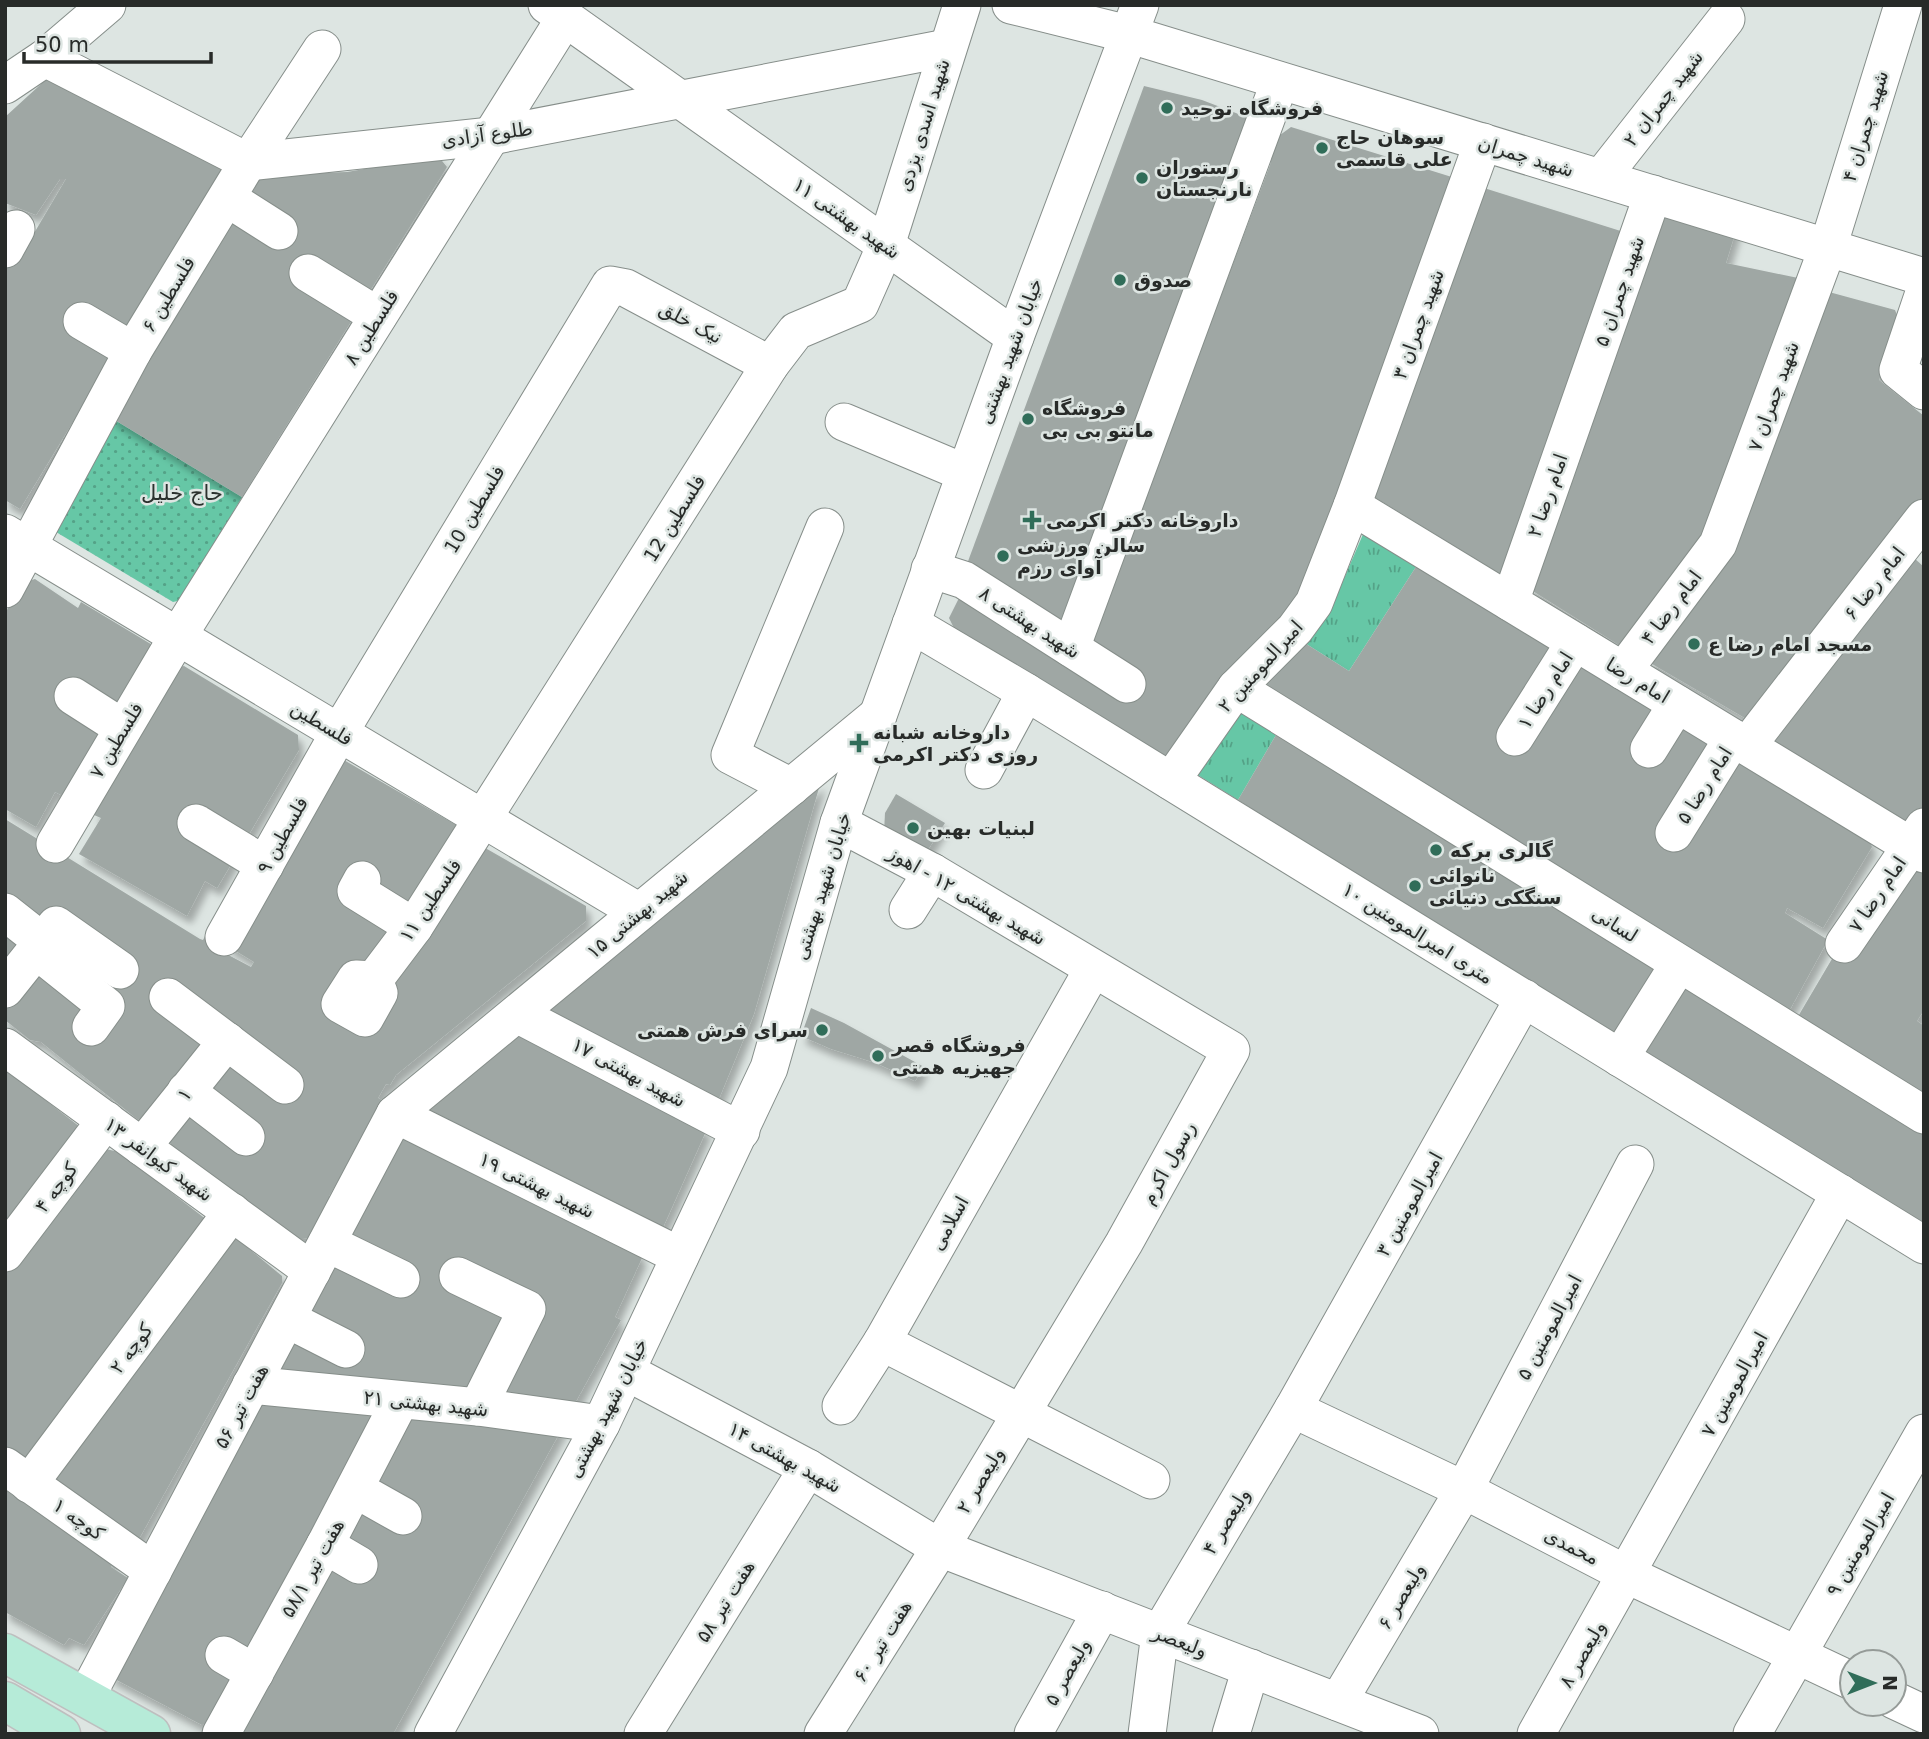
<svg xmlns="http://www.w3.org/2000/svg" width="1929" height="1739" font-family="'DejaVu Sans','Noto Naskh Arabic',sans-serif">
<defs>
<pattern id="grass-tufts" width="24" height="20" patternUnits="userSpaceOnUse" patternTransform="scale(1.75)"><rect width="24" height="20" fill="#66c7a6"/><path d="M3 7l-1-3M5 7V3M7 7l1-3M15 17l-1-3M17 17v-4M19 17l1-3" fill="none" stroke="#54a287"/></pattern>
<pattern id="park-dots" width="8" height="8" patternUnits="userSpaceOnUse" patternTransform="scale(1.75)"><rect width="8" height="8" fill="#66c7a6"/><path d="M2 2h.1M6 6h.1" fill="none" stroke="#54a287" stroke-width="1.8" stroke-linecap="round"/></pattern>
<filter id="shadow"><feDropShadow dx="4.5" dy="8" stdDeviation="3.5" flood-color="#0004"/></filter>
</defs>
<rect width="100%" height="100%" fill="#dde5e2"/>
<g fill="url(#grass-tufts)">
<path d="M1364,532L1421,559L1349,671L1300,640L1333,604Z"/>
<path d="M1241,703L1280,728L1238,800L1193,772Z"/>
</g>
<path fill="url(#park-dots)" d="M110,417L242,497L182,600L173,602L51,529Z"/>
<g fill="#9fa7a4" filter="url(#shadow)">
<path d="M52,74L229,165L20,509L5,500V257H20L66,179H60L36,215L5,203V117Z"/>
<path d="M1144,86L1202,100L1254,120L1065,632L967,564Z"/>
<path d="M1291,127L1455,178L1295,611L1211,690L1166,759L955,630L949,618L962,592L1088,650L1270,165L1276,138Z"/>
<path d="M438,156L447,167L242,497L110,417L257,175L347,172Z"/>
<path d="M1484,188L1627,233L1511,581L1368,493Z"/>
<path d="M1667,201L1738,224L1726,263L1803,279L1708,535L1622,647L1528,588Z"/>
<path d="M1829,292L1895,310L1899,320L1879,380L1924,416V505L1750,721L1647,661Z"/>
<path d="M1913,557L1924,567V808L1911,824L1767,737Z"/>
<path d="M1421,559L1869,838L1872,847L1823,928L1787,908L1786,911L1785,913L1828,940L1787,1015L1254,691L1300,640L1349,671Z"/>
<path d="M35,579L78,608L81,602L159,649L113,727L63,796L55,792L36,827L5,809V613L25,582Z"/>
<path d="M184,666L298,735L299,750L217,888L205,881L187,916L79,854L101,818L94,815L173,669Z"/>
<path d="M1280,728L1658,968L1619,1038L1238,800Z"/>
<path d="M330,752L456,825L401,915L386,993L480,845L586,906V921L396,1075L390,1085L386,1084L378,1098L382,1100L376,1110L379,1112L329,1196L333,1199L309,1238L295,1240L171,1145L168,1137L200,1098L213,1038L146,1119H137L41,1042L30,1040L5,1020V1011L45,962L111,1006L5,908V819L200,939L203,940L206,934L220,944L217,949L251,967L254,962L226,945Z"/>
<path d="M821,781L754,1014L716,1106L528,1004Z"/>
<path d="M896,794L945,823L926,853L884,832L885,813Z"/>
<path d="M1892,857L1924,869V1010L1917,1021L1924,1026V1105L1793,1025Z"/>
<path d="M5,919L28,937L5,973Z"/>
<path d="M1681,985L1924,1126V1227L1637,1052Z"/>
<path d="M811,1008L844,1023L924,1067L915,1081L876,1063L831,1049L801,1036Z"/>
<path d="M503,1024L707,1129L661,1232L415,1112Z"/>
<path d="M5,1069L84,1130L5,1236Z"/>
<path d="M401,1133L638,1250L642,1258L615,1317L621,1320L574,1405L490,1399L517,1309L469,1398L273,1380Z"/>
<path d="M97,1147L119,1152L207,1220L28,1461L5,1457V1267Z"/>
<path d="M236,1238L282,1276V1283L135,1546L49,1484Z"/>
<path d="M253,1394L390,1412L219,1720L202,1725L109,1676Z"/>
<path d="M404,1418L564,1425L393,1734H231L364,1489L383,1472L410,1422Z"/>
<path d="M5,1481L115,1559L111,1567L128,1578L84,1645L69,1638L64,1645L5,1612Z"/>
</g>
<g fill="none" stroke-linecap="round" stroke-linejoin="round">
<g stroke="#868e8a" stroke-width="39">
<g id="minor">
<path d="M547,5L1015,337"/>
<path d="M1011,5L1128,34L1924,277"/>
<path d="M45,58L248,162L491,136L947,48"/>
<path d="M5,85L45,58L107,5"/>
<path d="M1601,178L1726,19"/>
<path d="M227,198L279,231"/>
<path d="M5,249L16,229"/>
<path d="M308,273L378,316"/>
<path d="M1924,293L1898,370L1924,391"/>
<path d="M82,321L133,351"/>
<path d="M844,422L965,473"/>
<path d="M1352,506L1924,854"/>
<path d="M5,533L639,912"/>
<path d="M930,569L964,580L1127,684"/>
<path d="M5,589L133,351L248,162L322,49"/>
<path d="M1510,602L1653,194"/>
<path d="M911,624L1026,692L1924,1245"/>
<path d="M1071,648L1280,81"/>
<path d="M1623,671L1718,544L1828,247L1903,5"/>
<path d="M1236,688L1924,1115"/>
<path d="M73,696L123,728"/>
<path d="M1515,737L1575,642"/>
<path d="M1747,746L1924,518"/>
<path d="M1649,749L1677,704"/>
<path d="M984,770L1026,692"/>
<path d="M1171,781L1236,688L1295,629L1314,603L1352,506L1483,142"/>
<path d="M791,787L730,755L825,527"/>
<path d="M196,823L265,865"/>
<path d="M1674,833L1733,738"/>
<path d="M55,844L178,636L565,18"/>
<path d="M362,880L356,891L414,927"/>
<path d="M908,910L932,872"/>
<path d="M5,912L43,942"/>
<path d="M224,937L339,733L610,285L626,288L770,365"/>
<path d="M1844,944L1924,827"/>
<path d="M36,950L106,1006L91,1027"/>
<path d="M1093,969L882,1342L1151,1480"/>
<path d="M374,980L379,993L365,1018L340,1004L356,979L374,980L414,927L770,365L796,331L860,304L886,245L962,5"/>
<path d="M5,989L56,925L120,970"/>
<path d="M168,997L285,1085"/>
<path d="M517,1014L741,1131"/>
<path d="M5,1047L312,1271"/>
<path d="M1620,1058L1679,964"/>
<path d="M186,1091L246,1137"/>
<path d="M395,1114L680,1256"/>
<path d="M142,1147L227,1041"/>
<path d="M327,1243L401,1279"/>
<path d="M5,1253L106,1120"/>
<path d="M458,1276L527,1309L478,1407"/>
<path d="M287,1319L346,1349"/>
<path d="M627,1372L808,1468L940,1548L1420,1734"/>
<path d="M251,1385L478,1407L601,1424"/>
<path d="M841,1406L882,1342"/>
<path d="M1293,1409L1464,1490L1628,1575L1852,1681"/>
<path d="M5,1466L153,1571"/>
<path d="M29,1484L232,1212"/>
<path d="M355,1489L403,1516"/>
<path d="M325,1545L359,1565"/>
<path d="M224,1655L255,1673"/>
<path d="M86,1697L395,1114L878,715"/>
<path d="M1894,1700L1924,1714"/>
<path d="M1338,1702L1464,1490L1635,1164"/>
<path d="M221,1734L325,1545L400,1401"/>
<path d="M433,1734L601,1424L769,1068L839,823L1015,337L1140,5"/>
<path d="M643,1734L808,1468"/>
<path d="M823,1734L940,1548L1124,1243L1231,1050L932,872L839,823"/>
<path d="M1033,1734L1102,1610"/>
<path d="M1147,1734L1160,1633L1293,1409L1524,998"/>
<path d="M1231,1734L1251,1668"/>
<path d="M1536,1734L1840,1193"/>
<path d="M1752,1734L1924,1433"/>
</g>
</g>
<g stroke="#bebfbf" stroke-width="41">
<g id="major">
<path d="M5,1653L151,1734"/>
<path d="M5,1701L61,1734"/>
</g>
</g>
<use href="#minor" stroke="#fff" stroke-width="37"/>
<use href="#major" stroke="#b6ebd8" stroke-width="38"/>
</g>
<g fill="#306d59" stroke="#dde5e2" stroke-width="2.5">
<circle cx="1167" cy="108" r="7"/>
<circle cx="1322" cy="148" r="7"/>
<circle cx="1142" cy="178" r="7"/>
<circle cx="1120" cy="280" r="7"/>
<circle cx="1028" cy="419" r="7"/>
<path d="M1028.5 509.5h7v7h7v7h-7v7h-7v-7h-7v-7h7z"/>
<circle cx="1003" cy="556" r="7"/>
<circle cx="1694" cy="644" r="7"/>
<path d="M855.5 732.5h7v7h7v7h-7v7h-7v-7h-7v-7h7z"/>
<circle cx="913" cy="828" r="7"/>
<circle cx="1436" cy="850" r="7"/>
<circle cx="1415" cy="886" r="7"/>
<circle cx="822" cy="1030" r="7"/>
<circle cx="878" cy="1056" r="7"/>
</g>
<g text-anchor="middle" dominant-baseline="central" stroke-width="5" stroke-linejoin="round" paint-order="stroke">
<g font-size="19" fill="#282b29" stroke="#dde5e2">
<text transform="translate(1663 98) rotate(-52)">شهید چمران ۲</text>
<text transform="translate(923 125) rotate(-73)">شهید اسدی یزدی</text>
<text transform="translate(1865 126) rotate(-73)">شهید چمران ۴</text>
<text transform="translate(487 134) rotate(-8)">طلوع آزادی</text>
<text transform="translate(1526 156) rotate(17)">شهید چمران</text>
<text transform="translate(847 218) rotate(35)">شهید بهشتی ۱۱</text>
<text transform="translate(1619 291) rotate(-71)">شهید چمران ۵</text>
<text transform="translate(168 294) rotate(-59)">فلسطین ۶</text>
<text transform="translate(691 322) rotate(28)">نیک خلق</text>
<text transform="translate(1418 324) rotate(-70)">شهید چمران ۳</text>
<text transform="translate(371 327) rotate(-58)">فلسطین ۸</text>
<text transform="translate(1010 351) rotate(-70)">خیابان شهید بهشتی</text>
<text transform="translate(1773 396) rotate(-70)">شهید چمران ۷</text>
<text transform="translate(1547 495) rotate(-71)">امام رضا ۲</text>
<text transform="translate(474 509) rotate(-59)">فلسطین 10</text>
<text transform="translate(674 518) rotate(-58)">فلسطین 12</text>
<text transform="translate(1874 583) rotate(-52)">امام رضا ۶</text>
<text transform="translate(1671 607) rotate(-53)">امام رضا ۴</text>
<text transform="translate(1030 622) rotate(33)">شهید بهشتی ۸</text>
<text transform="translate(1260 666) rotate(-48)">امیرالمومنین ۲</text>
<text transform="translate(1638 680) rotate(31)">امام رضا</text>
<text transform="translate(1545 690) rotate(-58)">امام رضا ۱</text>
<text transform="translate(322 723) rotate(31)">فلسطین</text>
<text transform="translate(116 740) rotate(-59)">فلسطین ۷</text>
<text transform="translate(1704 785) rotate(-58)">امام رضا ۵</text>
<text transform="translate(282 835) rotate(-61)">فلسطین ۹</text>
<text transform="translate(822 886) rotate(-73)">خیابان شهید بهشتی</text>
<text transform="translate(1877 894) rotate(-56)">امام رضا ۷</text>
<text transform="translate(967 895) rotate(30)">شهید بهشتی ۱۲ - اهوز</text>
<text transform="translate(430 900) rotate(-56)">فلسطین ۱۱</text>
<text transform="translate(637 914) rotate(-40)">شهید بهشتی ۱۵</text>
<text transform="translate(1615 924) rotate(32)">لسانی</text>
<text transform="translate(1418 933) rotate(32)">۱۰ متری امیرالمومنین</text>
<text transform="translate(629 1072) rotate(28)">شهید بهشتی ۱۷</text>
<text transform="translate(184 1094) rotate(-51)">۱</text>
<text transform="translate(159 1159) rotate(36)">شهید کیوانفر ۱۳</text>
<text transform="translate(1168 1163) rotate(-61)">رسول اکرم</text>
<text transform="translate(537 1185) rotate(26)">شهید بهشتی ۱۹</text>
<text transform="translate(56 1187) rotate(-53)">کوچه ۴</text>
<text transform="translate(1409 1204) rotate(-61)">امیرالمومنین ۳</text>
<text transform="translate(949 1223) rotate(-61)">اسلامی</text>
<text transform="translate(1549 1327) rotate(-62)">امیرالمومنین ۵</text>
<text transform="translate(131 1348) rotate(-53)">کوچه ۲</text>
<text transform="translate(1734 1384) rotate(-61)">امیرالمومنین ۷</text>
<text transform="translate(426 1403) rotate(6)">شهید بهشتی ۲۱</text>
<text transform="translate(241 1406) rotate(-62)">هفت تیر ۵۶</text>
<text transform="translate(607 1408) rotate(-63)">خیابان شهید بهشتی</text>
<text transform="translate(785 1457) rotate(29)">شهید بهشتی ۱۴</text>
<text transform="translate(980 1480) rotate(-59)">ولیعصر ۲</text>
<text transform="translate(79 1519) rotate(35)">کوچه ۱</text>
<text transform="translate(1226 1521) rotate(-59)">ولیعصر ۴</text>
<text transform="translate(1860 1544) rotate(-60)">امیرالمومنین ۹</text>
<text transform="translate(1572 1546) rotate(27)">محمدی</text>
<text transform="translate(312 1568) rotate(-61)">هفت تیر ۵۸/۱</text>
<text transform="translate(1401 1596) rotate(-59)">ولیعصر ۶</text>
<text transform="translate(725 1601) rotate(-58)">هفت تیر ۵۸</text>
<text transform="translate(882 1641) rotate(-58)">هفت تیر ۶۰</text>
<text transform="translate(1180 1641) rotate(21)">ولیعصر</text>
<text transform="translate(1582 1654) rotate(-60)">ولیعصر ۸</text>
<text transform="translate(1067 1672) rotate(-61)">ولیعصر ۵</text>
</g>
<g font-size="19" font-weight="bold" fill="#282b29" stroke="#dde5e2" text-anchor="start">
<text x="1181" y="108">فروشگاه توحید</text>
<text x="1336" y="137">سوهان حاج<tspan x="1336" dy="22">علی قاسمی</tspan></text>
<text x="1156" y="167">رستوران<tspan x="1156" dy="22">نارنجستان</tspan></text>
<text x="1134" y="280">صدوق</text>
<text x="1042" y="408">فروشگاه<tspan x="1042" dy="22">مانتو بی بی</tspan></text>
<text x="1046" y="520">داروخانه دکتر اکرمی</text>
<text x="1017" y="545">سالن ورزشی<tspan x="1017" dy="22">آوای رزم</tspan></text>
<text x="1708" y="644">مسجد امام رضا ع</text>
<text x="873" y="732">داروخانه شبانه<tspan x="873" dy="22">روزی دکتر اکرمی</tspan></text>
<text x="927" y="828">لبنیات بهین</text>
<text x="1450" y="850">گالری برکه</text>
<text x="1429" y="875">نانوائی<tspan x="1429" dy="22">سنگکی دنیائی</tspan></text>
<text x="808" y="1030" text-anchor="end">سرای فرش همتی</text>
<text x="892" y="1045">فروشگاه قصر<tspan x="892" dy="22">جهیزیه همتی</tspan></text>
</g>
<g font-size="21" fill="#2b312e" stroke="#dde5e2">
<text x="182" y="493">حاج خلیل</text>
</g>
</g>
<rect width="1929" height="1739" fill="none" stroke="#282b29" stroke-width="14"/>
<g transform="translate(1873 1683) rotate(90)"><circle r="33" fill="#dde5e2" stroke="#959b98" stroke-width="2"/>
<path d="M0-5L12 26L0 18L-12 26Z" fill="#306d59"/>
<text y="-10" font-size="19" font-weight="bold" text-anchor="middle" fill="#282b29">N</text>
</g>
<path d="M24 52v10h187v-10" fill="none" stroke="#282b29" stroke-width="3.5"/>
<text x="35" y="52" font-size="21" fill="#282b29" stroke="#dde5e2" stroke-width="5" paint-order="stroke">50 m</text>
</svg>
